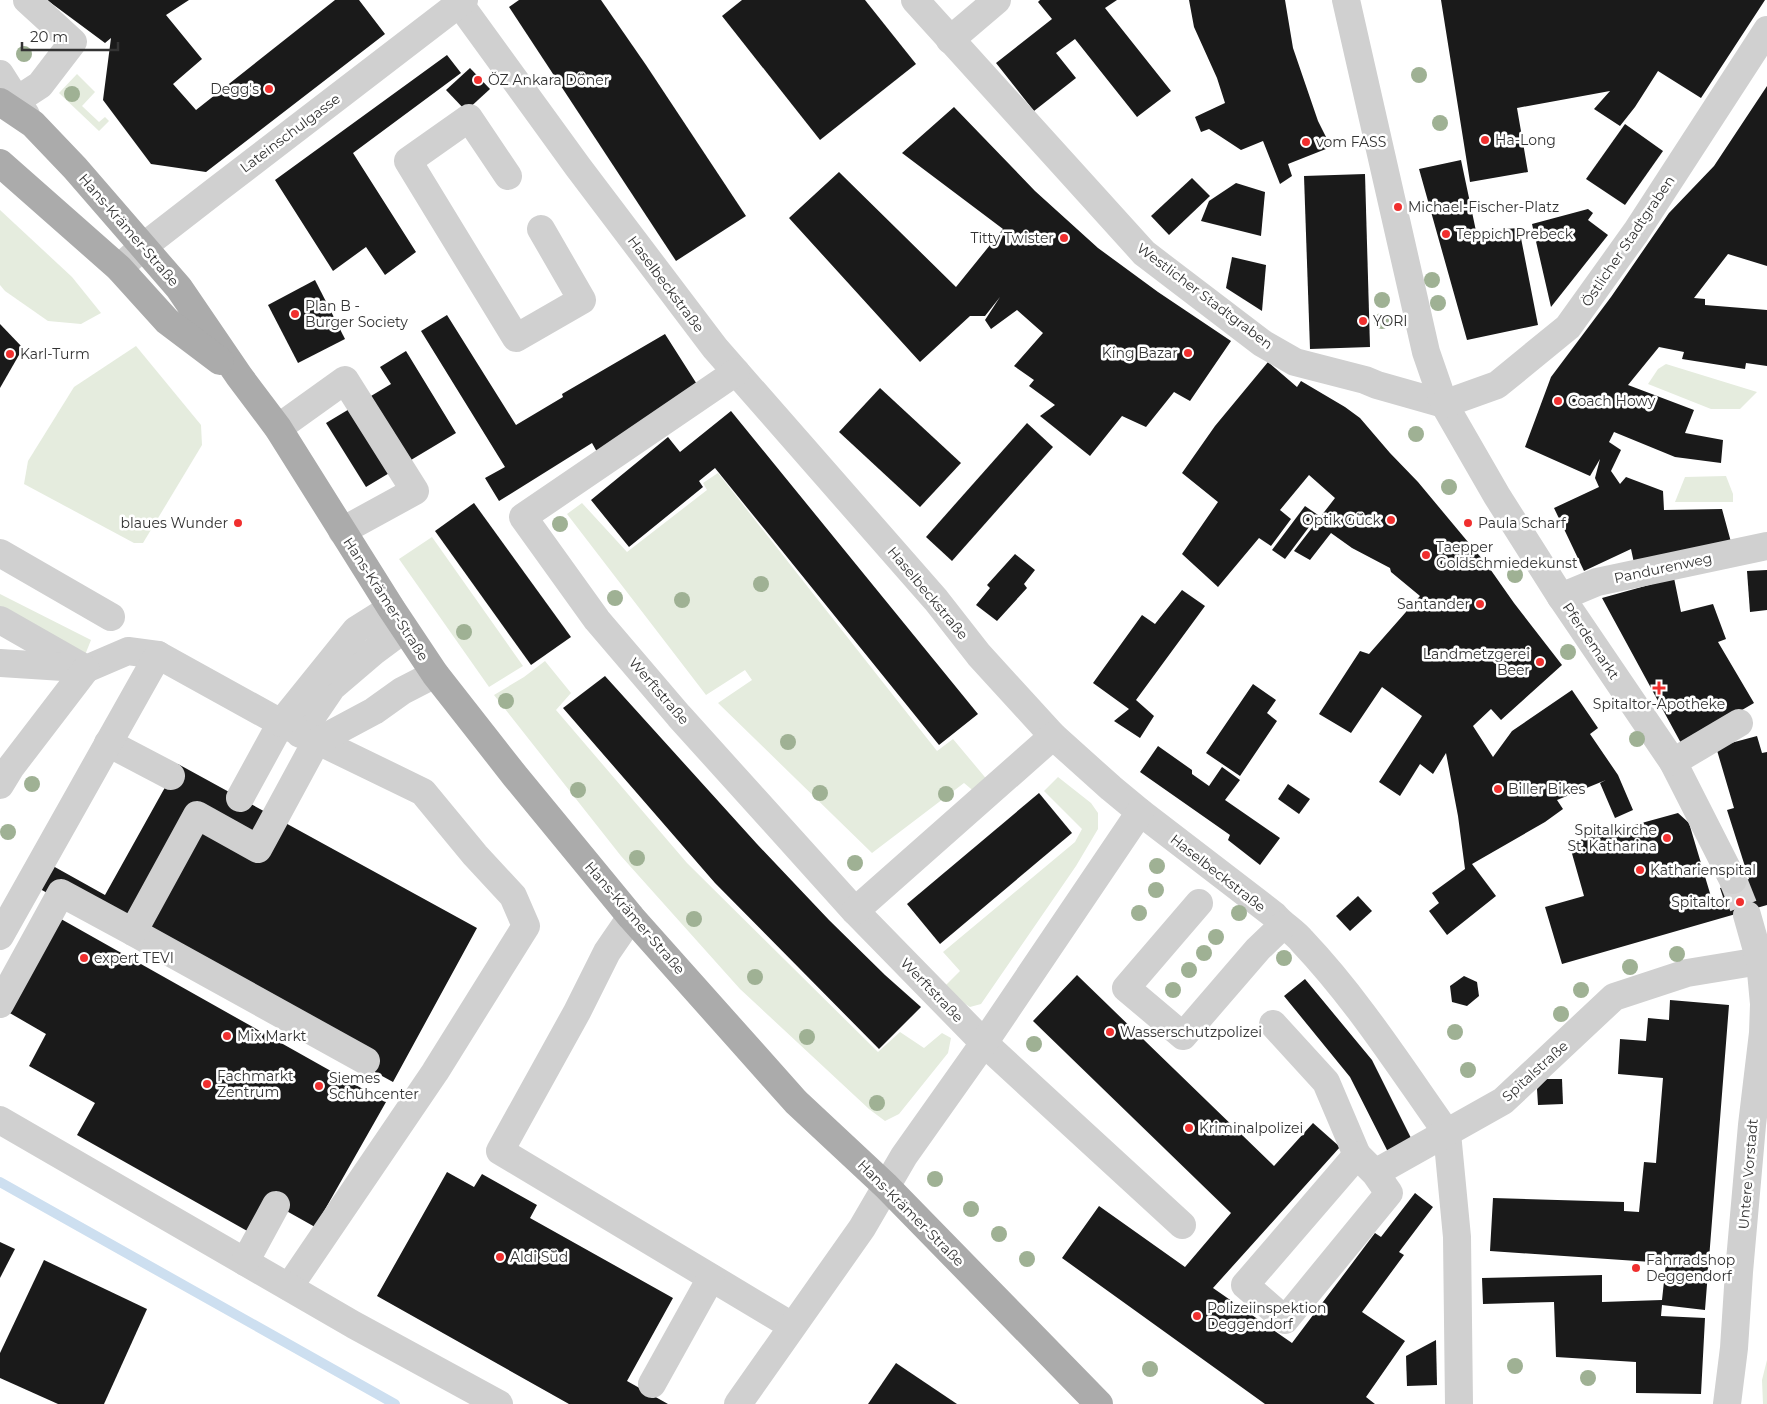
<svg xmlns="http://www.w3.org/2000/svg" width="1767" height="1404" font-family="Montserrat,sans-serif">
<rect width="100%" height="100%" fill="#fff"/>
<g fill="#e5ecde">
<path d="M77,74L95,92L82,106L99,122L105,117L109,121L99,131L59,93Z"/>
<path d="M0,210L72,277L101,313L81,324L48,321L5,291L0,285Z"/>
<path d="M136,346L201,425L202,445L143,543H134L24,484L28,461L74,387Z"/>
<path d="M1666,364L1757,392L1740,409H1711L1648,384L1658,369Z"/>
<path d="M718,473L937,751L953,739L989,782L976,793L964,783L872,853L718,703L752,680L745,670L706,695L567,514L582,503L627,552L707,490L703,483Z"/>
<path d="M1726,476L1733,494V502H1675L1685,477Z"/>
<path d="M432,537L523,666L489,687L399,559Z"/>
<path d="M0,594L91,640L85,655L0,611Z"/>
<path d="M545,661L571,693L556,710L687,863L878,1052L900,1032L924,1048L942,1033L951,1038L948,1053L899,1114L885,1121L869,1109L740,989L621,856L494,695L524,677Z"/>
<path d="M1058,777L1091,803L1098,813V829L1076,866L981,1004L970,1007L942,989L960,971L943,952L1075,842L1082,829L1044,791Z"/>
<path d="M1767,1360V1404H1763L1762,1380Z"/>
</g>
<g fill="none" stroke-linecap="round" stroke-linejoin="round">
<path stroke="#cddff0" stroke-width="10" d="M0,1182L395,1404"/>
</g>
<g fill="#1a1a1a">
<path d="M47,0H189L166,15L202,59L173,84L196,110L335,0H359L385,34L206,172L151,164L103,100L111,38L105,43Z"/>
<path d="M519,0H601L646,65L746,216L676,261L509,7Z"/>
<path d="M742,0H865L916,64L820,140L722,16Z"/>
<path d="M1040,0H1117L1105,8L1171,91L1137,117L1075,39L1056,53L1076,78L1034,111L996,63L1052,19L1038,2Z"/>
<path d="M1189,0H1285L1293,48L1318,121L1331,147L1288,164L1292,176L1280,184L1263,141L1241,150L1209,129L1201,132L1195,117L1225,103L1217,78L1194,27Z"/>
<path d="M1441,0H1765L1701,98L1658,71L1635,107L1620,126L1594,109L1610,91L1517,108L1528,172L1470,182Z"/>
<path d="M447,55L461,73L353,153L416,252L385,275L366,247L333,271L275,180Z"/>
<path d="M470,68L490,89L466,111L446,90Z"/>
<path d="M1767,86V266L1728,254L1694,298L1705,299V305L1767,310V366L1746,363L1745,369L1682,359L1684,352L1659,347L1628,385L1694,410L1685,433L1723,440L1721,463L1675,457L1614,432L1609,442L1621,450L1611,471L1620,484L1626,477L1663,491L1664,510L1722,509L1731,542L1634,563L1631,549L1584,571L1554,508L1599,487L1595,478L1600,459L1590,476L1525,447L1551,377L1611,297L1669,213L1714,166Z"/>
<path d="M954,107L1035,191L1098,248L1158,292L1231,341L1190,401L1174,392L1146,427L1122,416L1090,456L1040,416L1055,405L1029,386L1034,380L1014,366L1043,333L1017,310L991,329L985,320L1000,297L985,316H970L920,362L789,218L839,172L956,287L1003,229L902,153Z"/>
<path d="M1625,124L1663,151L1625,205L1586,179Z"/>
<path d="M1461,160L1476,231L1519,228L1538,325L1467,340L1419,169Z"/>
<path d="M1365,174L1370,347L1310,349L1304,176Z"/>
<path d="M1192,178L1210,196L1169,235L1151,216Z"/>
<path d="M1236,183L1265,192L1261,236L1201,221L1209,201Z"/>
<path d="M1588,209L1593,213L1588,220L1608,235L1551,307L1532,224Z"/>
<path d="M1232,257L1266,265L1262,311L1226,288Z"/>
<path d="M315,280L345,339L298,363L268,305Z"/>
<path d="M447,315L516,425L563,397L562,394L665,334L700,389L597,452L592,443L499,501L485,478L505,467L421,331Z"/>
<path d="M0,324L23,348L0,388Z"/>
<path d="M406,351L456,433L366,487L326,423L391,384L380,367Z"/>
<path d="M1268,362L1297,387L1301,381L1345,407L1360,418L1390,453L1418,482L1488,566L1514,603L1562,665L1501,720L1491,709L1473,726L1493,757L1512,731L1572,690L1598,728L1590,734L1618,775L1633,810L1615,818L1600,783L1606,780L1557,800L1563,809L1545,822L1472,864L1496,896L1447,935L1429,911L1439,903L1432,893L1465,869L1458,816L1446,753L1433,774L1420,764L1400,796L1379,782L1422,716L1382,687L1351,733L1319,714L1360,651L1369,654L1420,596L1391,572L1390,568L1352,548L1331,533L1310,560L1294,551L1335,498L1309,475L1280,510L1291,519L1271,546L1259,538L1218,587L1182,554L1218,502L1182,473L1215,426Z"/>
<path d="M880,388L961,463L920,507L839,432Z"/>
<path d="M731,411L978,714L939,745L715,468L699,481L703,487L629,547L591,500L668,437L680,452Z"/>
<path d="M1027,423L1053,447L952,561L926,537Z"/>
<path d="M474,503L571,637L531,665L435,531Z"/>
<path d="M1305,506L1318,515L1285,559L1272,550Z"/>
<path d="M1015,554L1035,570L1024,584L1027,588L997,621L976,605L990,588L987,585Z"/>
<path d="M1767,570V610L1750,612L1747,571Z"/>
<path d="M1674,578L1681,612L1713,604L1726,639L1718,642L1754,703L1682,745L1602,598Z"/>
<path d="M1182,590L1205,606L1136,700L1154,716L1140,738L1114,721L1129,709L1093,683L1142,615L1155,624Z"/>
<path d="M605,676L757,844L829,920L885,975L921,1007L879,1049L715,883L563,708Z"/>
<path d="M1253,684L1276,700L1267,713L1277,721L1240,776L1206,753Z"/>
<path d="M1757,736L1762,753L1767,752V905L1562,964L1545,907L1584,896L1569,843L1678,813L1689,823L1712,900L1723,897L1720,888L1749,879L1727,810L1734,808L1716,747Z"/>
<path d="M1158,746L1192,770V774L1209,786L1222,767L1240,780L1225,800L1280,838L1260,865L1228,840L1230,835L1140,772Z"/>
<path d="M178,764L477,928L393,1082L40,889L53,866L105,895Z"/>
<path d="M1288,784L1310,799L1299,814L1278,799Z"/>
<path d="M1039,793L1072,833L940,944L907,904Z"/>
<path d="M1358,896L1372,911L1350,931L1336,916Z"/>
<path d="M61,919L386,1102L315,1227L267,1200L249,1232L77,1135L95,1103L29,1066L46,1034L8,1012Z"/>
<path d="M1077,975L1274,1166L1313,1123L1340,1147L1213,1288L1292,1343L1375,1233L1381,1237L1415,1193L1433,1207L1399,1252L1404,1255L1362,1312L1405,1341L1366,1397L1375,1404H1265L1062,1258L1099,1206L1185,1267L1231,1213L1033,1021Z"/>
<path d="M1464,976L1477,982L1479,996L1467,1006L1452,1002L1450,986Z"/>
<path d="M1305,979L1372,1060L1414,1144L1390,1156L1350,1077L1284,996Z"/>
<path d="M1670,1000L1729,1005L1705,1310L1662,1305L1661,1316L1705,1318L1701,1394L1636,1393V1362L1556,1357L1554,1302L1483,1304L1482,1278L1602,1275V1302L1662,1300L1666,1263L1490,1251L1493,1198L1624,1202V1211L1639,1212L1644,1162L1656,1163L1663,1078L1618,1074L1620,1039L1646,1041L1648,1018L1669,1020Z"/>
<path d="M1547,1079H1562L1563,1104L1538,1105L1537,1089Z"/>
<path d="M447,1172L474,1187L482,1174L537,1205L530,1218L673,1298L627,1381L668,1404H569L377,1296Z"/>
<path d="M0,1242L15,1249L0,1278Z"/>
<path d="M44,1260L147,1309L104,1404H58L0,1378V1353Z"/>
<path d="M1436,1340L1437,1385L1407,1386L1406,1356Z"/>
<path d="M896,1363L957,1404H868Z"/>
</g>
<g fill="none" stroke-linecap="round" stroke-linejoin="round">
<path stroke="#d6d6d6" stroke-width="28" stroke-dasharray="28 14" stroke-linecap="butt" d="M1733,880L1747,915"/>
<g stroke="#d0d0d0" stroke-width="28">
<path d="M915,0L1144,253L1262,343L1295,362L1365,380L1377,385L1444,404"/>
<path d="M1346,0L1426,352L1444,404L1497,496L1561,597L1673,762L1733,880"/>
<path d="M459,3L578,167L715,348L936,600L979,655L1053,736L1111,788L1140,812L1274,915C1282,925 1294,931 1302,941C1357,999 1401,1068 1447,1133"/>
<path d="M950,40L997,0"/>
<path d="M0,74L26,115"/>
<path d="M17,100L40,85L73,42L27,0"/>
<path d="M508,176L469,118L408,161L516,338L582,300L541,229"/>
<path d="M119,268L144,246L215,191L464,0"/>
<path d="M736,372L523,517L597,620L679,716L855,911L984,1043L1182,1225"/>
<path d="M1444,404L1497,385L1568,327L1636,232L1767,30"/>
<path d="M278,428L345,380L415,491L342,531"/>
<path d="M0,553L111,617"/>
<path d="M1561,597L1597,582L1767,546"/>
<path d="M0,620L86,669L128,651L158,655"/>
<path d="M0,663L79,668"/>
<path d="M300,734L332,687L373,652L404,629"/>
<path d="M108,743L171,776"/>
<path d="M1673,762L1739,723"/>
<path d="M0,785L11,767L86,669"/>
<path d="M240,798L281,723L423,792L475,855L513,896L526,926L435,1072L289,1287"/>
<path d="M1199,903L1126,988L1183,1036L1258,949L1283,925"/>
<path d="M855,911L1053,736"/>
<path d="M631,917L607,952L577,1012L500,1151L792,1326"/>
<path d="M133,932L366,1061"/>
<path d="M0,936L158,655L281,723L356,630L391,608"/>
<path d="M0,1004L61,893L133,932L197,815L258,849L316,742L374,711L402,691L435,674"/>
<path d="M1273,1024L1326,1082L1357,1155"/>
<path d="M0,1120L354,1325L499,1404"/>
<path d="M1447,1133L1457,1237L1459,1404"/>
<path d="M1375,1173L1357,1155L1245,1285L1285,1320L1389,1193L1375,1173L1503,1101L1614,997L1687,973L1760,961L1767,962"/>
<path d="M245,1262L276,1205"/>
<path d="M652,1384L711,1278"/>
<path d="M738,1404L862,1228L904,1156L984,1043L1140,812"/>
<path d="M1727,1404L1734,1348L1739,1272L1752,1125L1763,1033L1764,1004L1760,961L1747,915"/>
</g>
<g stroke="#ababab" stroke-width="28">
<path d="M0,102L33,124L75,168L179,288L239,376L278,428L391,608L435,674L515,776L631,917L796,1102L886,1186L1099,1404"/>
<path d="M0,163L119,268L167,321L220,361"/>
</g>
</g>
<g fill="#9fb194">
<circle cx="24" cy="54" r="8"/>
<circle cx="1419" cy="75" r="8"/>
<circle cx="72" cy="94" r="8"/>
<circle cx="1440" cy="123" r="8"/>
<circle cx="1432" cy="280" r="8"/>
<circle cx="1382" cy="300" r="8"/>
<circle cx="1438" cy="303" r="8"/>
<circle cx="1382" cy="321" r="8"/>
<circle cx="1416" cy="434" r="8"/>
<circle cx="1449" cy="487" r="8"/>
<circle cx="560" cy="524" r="8"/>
<circle cx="1515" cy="575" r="8"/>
<circle cx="761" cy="584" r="8"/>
<circle cx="615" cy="598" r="8"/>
<circle cx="682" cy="600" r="8"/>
<circle cx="464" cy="632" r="8"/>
<circle cx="1568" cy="652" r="8"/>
<circle cx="506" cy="701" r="8"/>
<circle cx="1637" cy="739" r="8"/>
<circle cx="788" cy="742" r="8"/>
<circle cx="32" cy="784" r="8"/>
<circle cx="578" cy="790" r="8"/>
<circle cx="820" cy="793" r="8"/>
<circle cx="946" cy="794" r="8"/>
<circle cx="8" cy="832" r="8"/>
<circle cx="637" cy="858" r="8"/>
<circle cx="855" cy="863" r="8"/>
<circle cx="1157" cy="866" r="8"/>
<circle cx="1156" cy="890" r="8"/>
<circle cx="1139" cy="913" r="8"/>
<circle cx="1239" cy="913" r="8"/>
<circle cx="694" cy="919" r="8"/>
<circle cx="1216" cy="937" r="8"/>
<circle cx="1204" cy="953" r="8"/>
<circle cx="1677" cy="954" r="8"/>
<circle cx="1284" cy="958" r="8"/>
<circle cx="1630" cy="967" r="8"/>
<circle cx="1189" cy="970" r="8"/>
<circle cx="755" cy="977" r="8"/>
<circle cx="1173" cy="990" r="8"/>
<circle cx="1581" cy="990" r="8"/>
<circle cx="1561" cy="1014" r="8"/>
<circle cx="1455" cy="1032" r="8"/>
<circle cx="807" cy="1037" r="8"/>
<circle cx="1034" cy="1044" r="8"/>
<circle cx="1468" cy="1070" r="8"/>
<circle cx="877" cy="1103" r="8"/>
<circle cx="935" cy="1179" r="8"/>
<circle cx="971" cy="1209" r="8"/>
<circle cx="999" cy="1234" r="8"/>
<circle cx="1027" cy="1259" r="8"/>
<circle cx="1515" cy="1366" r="8"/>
<circle cx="1150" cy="1369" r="8"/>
<circle cx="1588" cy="1378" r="8"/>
</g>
<g fill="#f02f2e" stroke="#fff" stroke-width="2">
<circle cx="478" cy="80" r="5"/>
<circle cx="269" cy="89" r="5"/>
<circle cx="1485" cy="140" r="5"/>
<circle cx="1306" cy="142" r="5"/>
<circle cx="1398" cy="207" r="5"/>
<circle cx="1446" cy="234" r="5"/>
<circle cx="1064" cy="238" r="5"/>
<circle cx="295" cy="314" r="5"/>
<circle cx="1363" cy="321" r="5"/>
<circle cx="1188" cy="353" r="5"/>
<circle cx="10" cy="354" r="5"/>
<circle cx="1558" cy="401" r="5"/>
<circle cx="1391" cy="520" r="5"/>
<circle cx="238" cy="523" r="5"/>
<circle cx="1468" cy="523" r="5"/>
<circle cx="1426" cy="555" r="5"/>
<circle cx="1480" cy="604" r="5"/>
<circle cx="1540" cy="662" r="5"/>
<path d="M1656.5 680.5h5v5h5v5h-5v5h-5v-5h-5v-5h5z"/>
<circle cx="1498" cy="789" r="5"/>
<circle cx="1667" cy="838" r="5"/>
<circle cx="1640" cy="870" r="5"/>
<circle cx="1740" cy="902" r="5"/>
<circle cx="84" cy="958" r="5"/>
<circle cx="1110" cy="1032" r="5"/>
<circle cx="227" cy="1036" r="5"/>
<circle cx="207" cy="1084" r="5"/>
<circle cx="319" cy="1086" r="5"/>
<circle cx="1189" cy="1128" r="5"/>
<circle cx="500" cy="1257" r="5"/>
<circle cx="1636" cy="1268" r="5"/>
<circle cx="1197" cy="1316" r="5"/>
</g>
<g text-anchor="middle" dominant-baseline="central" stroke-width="5" stroke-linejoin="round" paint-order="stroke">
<g font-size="14" fill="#333" stroke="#fff" text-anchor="start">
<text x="488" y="80">ÖZ Ankara Döner</text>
<text x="259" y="89" text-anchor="end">Degg's</text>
<text x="1495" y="140">Ha-Long</text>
<text x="1316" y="142">vom FASS</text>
<text x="1408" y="207">Michael-Fischer-Platz</text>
<text x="1456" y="234">Teppich Prebeck</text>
<text x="1054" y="238" text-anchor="end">Titty Twister</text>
<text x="305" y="306">Plan B -<tspan x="305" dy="16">Burger Society</tspan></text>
<text x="1373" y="321">YORI</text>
<text x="1178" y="353" text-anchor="end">King Bazar</text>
<text x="20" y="354">Karl-Turm</text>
<text x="1568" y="401">Coach Howy</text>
<text x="1381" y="520" text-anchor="end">Optik Gück</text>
<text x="228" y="523" text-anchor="end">blaues Wunder</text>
<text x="1478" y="523">Paula Scharf</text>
<text x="1436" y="547">Taepper<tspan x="1436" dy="16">Goldschmiedekunst</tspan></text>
<text x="1470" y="604" text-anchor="end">Santander</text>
<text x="1530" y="654" text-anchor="end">Landmetzgerei<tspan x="1530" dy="16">Beer</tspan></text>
<text x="1659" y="704" text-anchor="middle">Spitaltor-Apotheke</text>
<text x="1508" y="789">Biller Bikes</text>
<text x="1657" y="830" text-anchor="end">Spitalkirche<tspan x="1657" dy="16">St. Katharina</tspan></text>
<text x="1650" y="870">Katharienspital</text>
<text x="1730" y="902" text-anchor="end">Spitaltor</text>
<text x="94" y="958">expert TEVI</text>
<text x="1120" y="1032">Wasserschutzpolizei</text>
<text x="237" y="1036">Mix Markt</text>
<text x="217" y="1076">Fachmarkt<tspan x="217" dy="16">Zentrum</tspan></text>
<text x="329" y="1078">Siemes<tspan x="329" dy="16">Schuhcenter</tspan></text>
<text x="1199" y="1128">Kriminalpolizei</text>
<text x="510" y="1257">Aldi Süd</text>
<text x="1646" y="1260">Fahrradshop<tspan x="1646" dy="16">Deggendorf</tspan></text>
<text x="1207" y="1308">Polizeiinspektion<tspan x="1207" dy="16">Deggendorf</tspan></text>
</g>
<g font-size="14" fill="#333" stroke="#fff">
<text transform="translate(290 133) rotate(-37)">Lateinschulgasse</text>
<text transform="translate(129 230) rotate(49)">Hans-Krämer-Straße</text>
<text transform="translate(1628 241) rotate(-56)">Östlicher Stadtgraben</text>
<text transform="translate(666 284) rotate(53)">Haselbeckstraße</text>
<text transform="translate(1205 296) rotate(37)">Westlicher Stadtgraben</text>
<text transform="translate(1663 568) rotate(-12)">Pandurenweg</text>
<text transform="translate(928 593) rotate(50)">Haselbeckstraße</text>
<text transform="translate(386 599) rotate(57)">Hans-Krämer-Straße</text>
<text transform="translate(1591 641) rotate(56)">Pferdemarkt</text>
<text transform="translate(659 691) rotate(49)">Werftstraße</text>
<text transform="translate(1218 873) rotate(38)">Haselbeckstraße</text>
<text transform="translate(635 918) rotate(49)">Hans-Krämer-Straße</text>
<text transform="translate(932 990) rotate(46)">Werftstraße</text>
<text transform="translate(1535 1071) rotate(-42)">Spitalstraße</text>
<text transform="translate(1748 1174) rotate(-85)">Untere Vorstadt</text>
<text transform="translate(911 1213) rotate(45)">Hans-Krämer-Straße</text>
</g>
</g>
<path d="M22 42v8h96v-8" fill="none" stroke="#333333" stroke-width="2.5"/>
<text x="30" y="42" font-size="15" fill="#333333" stroke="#ffffff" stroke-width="4" paint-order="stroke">20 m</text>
</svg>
